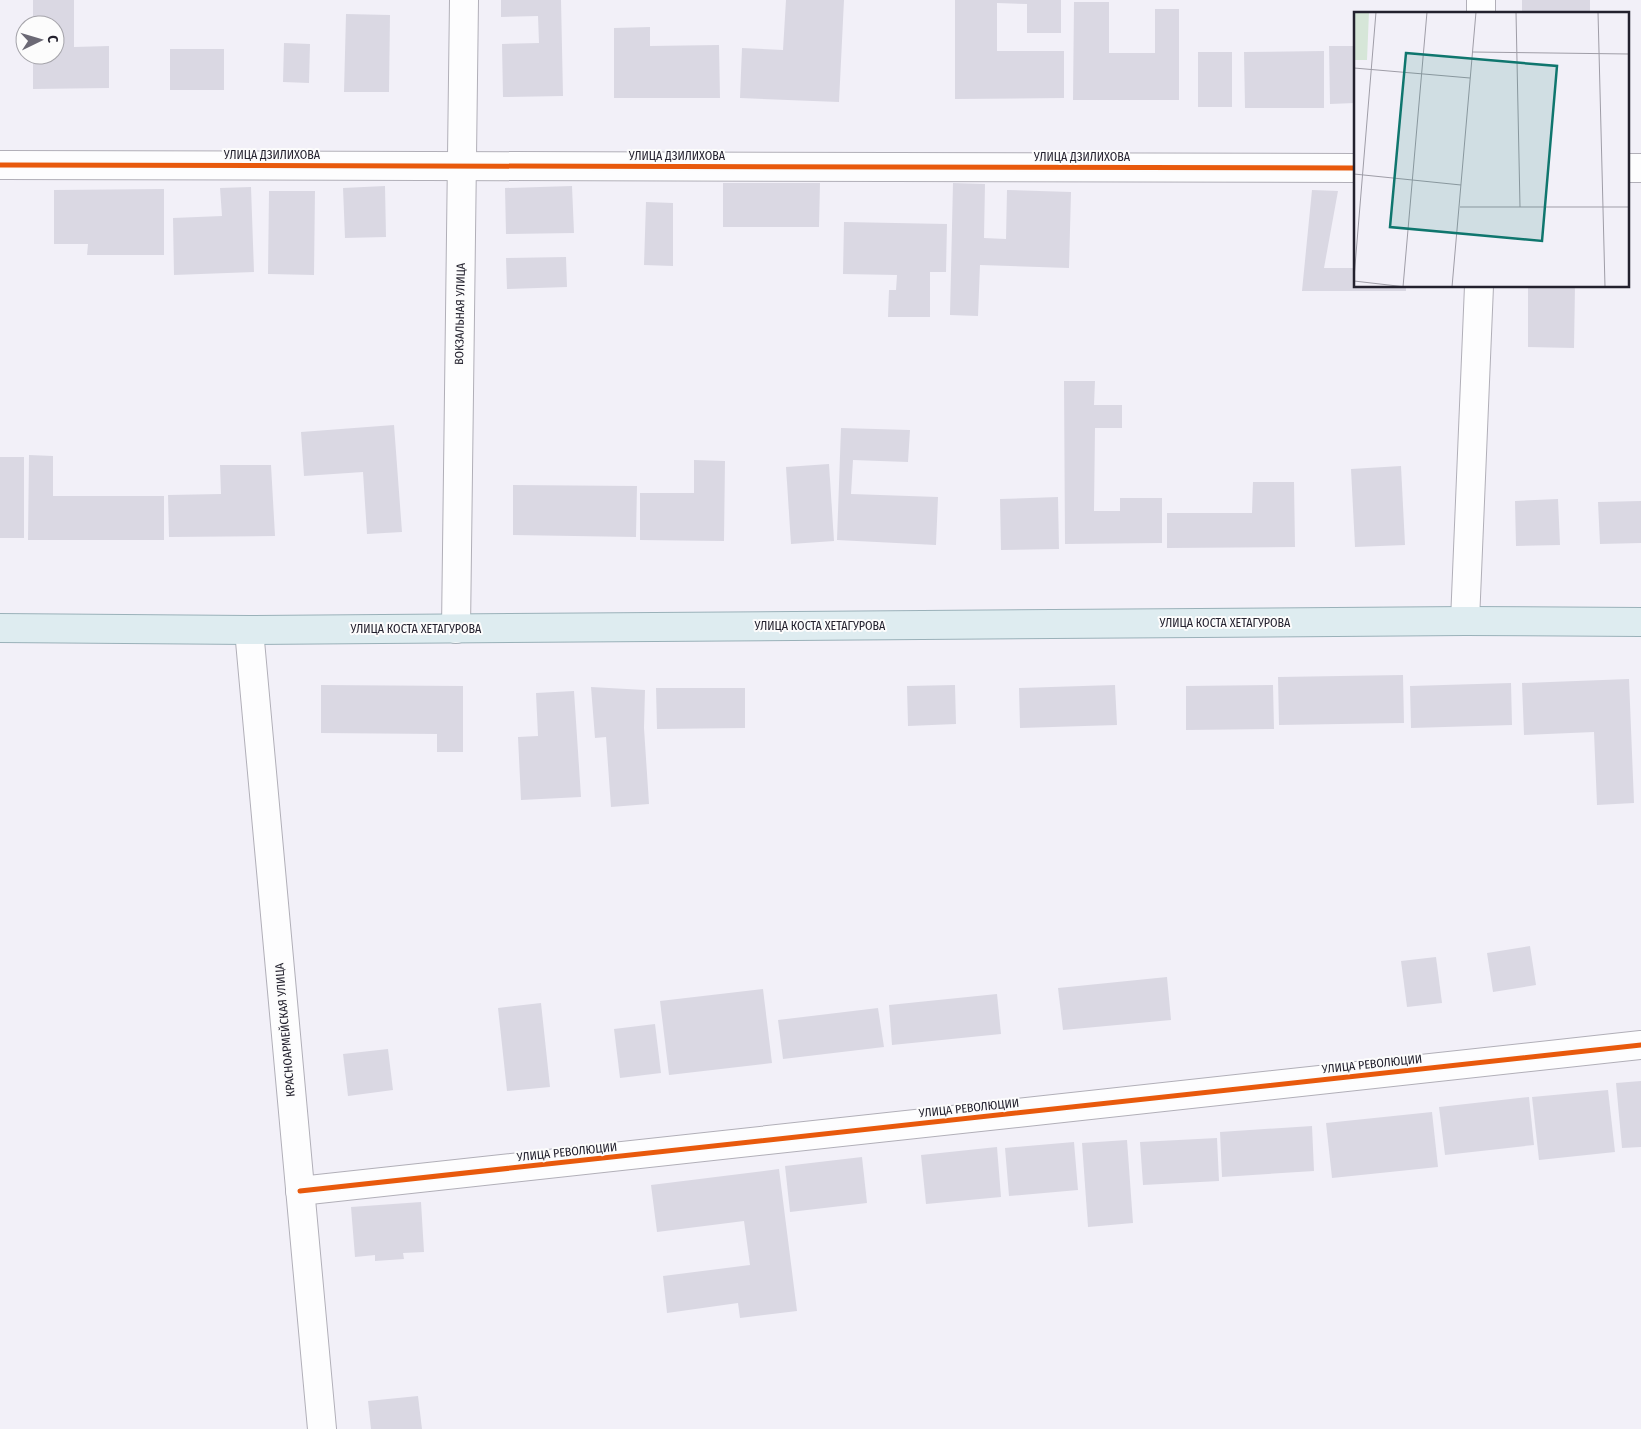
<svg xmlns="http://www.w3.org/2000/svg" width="1641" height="1429" font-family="'Fira Sans Condensed',sans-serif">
<rect width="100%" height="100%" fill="#f2f0f8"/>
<g fill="#dad8e3">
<path d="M33,0H74V47L109,46V88L33,89V55H55V25H33Z"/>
<path d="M501,0H561L563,96L503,97L502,44L539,43L538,16L501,17Z"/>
<path d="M786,0H844L839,102L740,98L742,48L783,50Z"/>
<path d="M955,0H1061V33H1027V4L997,3V51H1064V98L955,99Z"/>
<rect x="1522" y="0" width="68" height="14"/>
<path d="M1074,2H1109V53H1155V9H1179V100H1073Z"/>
<path d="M346,14L390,15L389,92H344Z"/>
<path d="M650,27V46L719,45L720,98H614V28Z"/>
<path d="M284,43L310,44L309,83L283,82Z"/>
<path d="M1329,46H1355V103L1330,104Z"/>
<rect x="170" y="49" width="54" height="41"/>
<path d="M1324,51V108H1245L1244,52Z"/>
<rect x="1198" y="52" width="34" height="55"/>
<path d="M723,183H820L819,227H723Z"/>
<path d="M953,183L985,184L984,238L1006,239L1007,190L1071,192L1069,268L980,265L978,316L950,315Z"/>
<path d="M385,186L386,237L345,238L343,188Z"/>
<path d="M572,186L574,233L506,234L505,188Z"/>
<path d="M251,187L254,272L174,275L173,218L222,216L220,188Z"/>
<path d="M164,189V255H87L88,244H54V190Z"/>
<path d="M1312,190L1338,191L1324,268H1355V286H1406V291H1302Z"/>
<path d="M269,191H315L314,275L268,274Z"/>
<path d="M646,202L673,203V266L644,265Z"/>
<path d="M844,222L947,224L946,272H930V317H888L889,290H896L897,275L843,274Z"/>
<path d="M566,257L567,287L507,289L506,258Z"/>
<path d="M1528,286H1575L1574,348L1528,347Z"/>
<path d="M1064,381H1095L1094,405H1122V428H1095L1094,511H1120V498H1162V543L1065,544Z"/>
<path d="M394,425L402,532L367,534L363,472L304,476L301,432Z"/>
<path d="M841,428L910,430L908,462L853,460L851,494L938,497L936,545L837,540Z"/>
<path d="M29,455L53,456V496H164V540H28Z"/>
<rect x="0" y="457" width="24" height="81"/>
<path d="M694,460L725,461L724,541L640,540V493H694Z"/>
<path d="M829,464L834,541L791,544L786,467Z"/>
<path d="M220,465H271L275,536L169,537L168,495L221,494Z"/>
<path d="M1401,466L1405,545L1355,547L1351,469Z"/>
<path d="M1253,482H1294L1295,547L1167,548V513H1252Z"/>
<path d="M513,485L637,486L636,537L513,535Z"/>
<path d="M1058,497L1059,549L1001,550L1000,499Z"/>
<path d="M1558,499L1560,545L1516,546L1515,501Z"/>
<path d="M1641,501V543L1600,544L1598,502Z"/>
<path d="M1403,675L1404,723L1279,725L1278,677Z"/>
<path d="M1629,679L1634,803L1597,805L1594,732L1524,735L1522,683Z"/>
<path d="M1511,683L1512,725L1411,728L1410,686Z"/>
<path d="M321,685L463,686V752H437V734L321,733Z"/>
<path d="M955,685L956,724L908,726L907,686Z"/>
<path d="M1115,685L1117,725L1020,728L1019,688Z"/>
<path d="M1273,685L1274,729L1186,730V686Z"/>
<path d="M591,687L645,690L644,728L649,804L611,807L606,737L595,738Z"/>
<path d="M656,688H745V728L657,729Z"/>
<path d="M574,691L581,797L521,800L518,737L538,736L536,693Z"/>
<path d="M1530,946L1536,985L1493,992L1487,953Z"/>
<path d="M1436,957L1442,1003L1407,1007L1401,961Z"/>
<path d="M1167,977L1171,1020L1063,1030L1058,988Z"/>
<path d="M763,989L772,1063L669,1075L660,1001Z"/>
<path d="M997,994L1001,1034L892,1045L889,1005Z"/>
<path d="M541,1003L550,1087L507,1091L498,1008Z"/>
<path d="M878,1008L884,1047L783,1059L778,1020Z"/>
<path d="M655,1024L661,1073L620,1078L614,1029Z"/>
<path d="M388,1049L393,1090L348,1096L343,1054Z"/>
<path d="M1641,1081V1147L1622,1148L1616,1083Z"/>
<path d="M1608,1090L1615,1152L1539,1160L1532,1097Z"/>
<path d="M1529,1097L1534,1145L1445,1155L1439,1107Z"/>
<path d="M1432,1112L1438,1167L1332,1178L1326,1123Z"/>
<path d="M1312,1126L1314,1171L1222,1177L1220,1132Z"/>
<path d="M1217,1138L1219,1181L1143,1185L1140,1142Z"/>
<path d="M1127,1140L1133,1223L1088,1227L1082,1143Z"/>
<path d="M1074,1142L1078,1190L1009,1196L1005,1148Z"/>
<path d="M997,1147L1001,1197L926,1204L921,1155Z"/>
<path d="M862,1157L867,1203L790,1212L785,1166Z"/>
<path d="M779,1169L797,1311L740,1318L738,1303L667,1313L663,1276L750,1265L744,1221L657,1232L651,1185Z"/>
<path d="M421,1202L424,1252L403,1253L404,1259L375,1261V1255L355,1257L351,1207Z"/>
<path d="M418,1396L422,1429H371L368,1401Z"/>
</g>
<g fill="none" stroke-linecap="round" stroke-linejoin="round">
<g stroke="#b1afb8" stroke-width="30">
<g id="minor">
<path d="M1481,0V14"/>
<path d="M0,165L1355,168"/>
<path d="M1627,168H1641"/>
<path d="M1465,621L1479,286"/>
<path d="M456,629L464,0"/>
<path d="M249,630L322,1429"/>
<path d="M300,1191L1641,1045"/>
</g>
</g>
<g stroke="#9ab1b9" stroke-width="30">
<path id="major" d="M0,628L249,630L1465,621L1641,622"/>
</g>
<use href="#minor" stroke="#fdfdfe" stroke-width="28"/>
<use href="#major" stroke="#deecf0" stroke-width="28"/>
<g stroke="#fcfcfc" stroke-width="8">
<g id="cycleway">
<path d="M0,165L1355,168"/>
<path d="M300,1191L1641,1045"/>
</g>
</g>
<use href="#cycleway" stroke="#e8590c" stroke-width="5"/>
</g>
<g text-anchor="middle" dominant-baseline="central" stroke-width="4" stroke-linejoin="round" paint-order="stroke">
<g font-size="12" fill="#23212e" stroke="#fcfcfc">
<text x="272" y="155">УЛИЦА ДЗИЛИХОВА</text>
<text x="677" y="156">УЛИЦА ДЗИЛИХОВА</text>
<text x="1082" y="157">УЛИЦА ДЗИЛИХОВА</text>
<text transform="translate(460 314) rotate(-89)">ВОКЗАЛЬНАЯ УЛИЦА</text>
<text x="1225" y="623">УЛИЦА КОСТА ХЕТАГУРОВА</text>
<text x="820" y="626">УЛИЦА КОСТА ХЕТАГУРОВА</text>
<text x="416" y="629">УЛИЦА КОСТА ХЕТАГУРОВА</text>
<text transform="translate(285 1030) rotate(-95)">КРАСНОАРМЕЙСКАЯ УЛИЦА</text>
<text transform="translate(1372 1064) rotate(-6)">УЛИЦА РЕВОЛЮЦИИ</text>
<text transform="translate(969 1108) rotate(-6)">УЛИЦА РЕВОЛЮЦИИ</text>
<text transform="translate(567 1152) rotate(-6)">УЛИЦА РЕВОЛЮЦИИ</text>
</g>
</g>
<g transform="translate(1354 12)">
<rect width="275" height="275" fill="#f2f0f8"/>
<path d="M0,0H15L13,48H0Z" fill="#d6e6d8"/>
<path fill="none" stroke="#9f9da7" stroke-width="1" d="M162,0L166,195M244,0L251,275M118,40L275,42M0,56L116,66M0,162L107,173M106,195H275M0,266L22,0M0,269L52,275M49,275L73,0M98,275L122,0"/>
<path fill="#0f766e" fill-opacity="0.15" stroke="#0f766e" stroke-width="2.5" d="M52,41L203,54L188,229L36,215Z"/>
<rect width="275" height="275" fill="none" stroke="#23212e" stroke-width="2.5"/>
</g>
<g transform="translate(40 40) rotate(85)"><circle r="24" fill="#fcfcfc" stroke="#a5a4aa"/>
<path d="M0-4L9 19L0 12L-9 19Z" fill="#6b6975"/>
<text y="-8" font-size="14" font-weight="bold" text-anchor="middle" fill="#23212e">С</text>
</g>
</svg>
